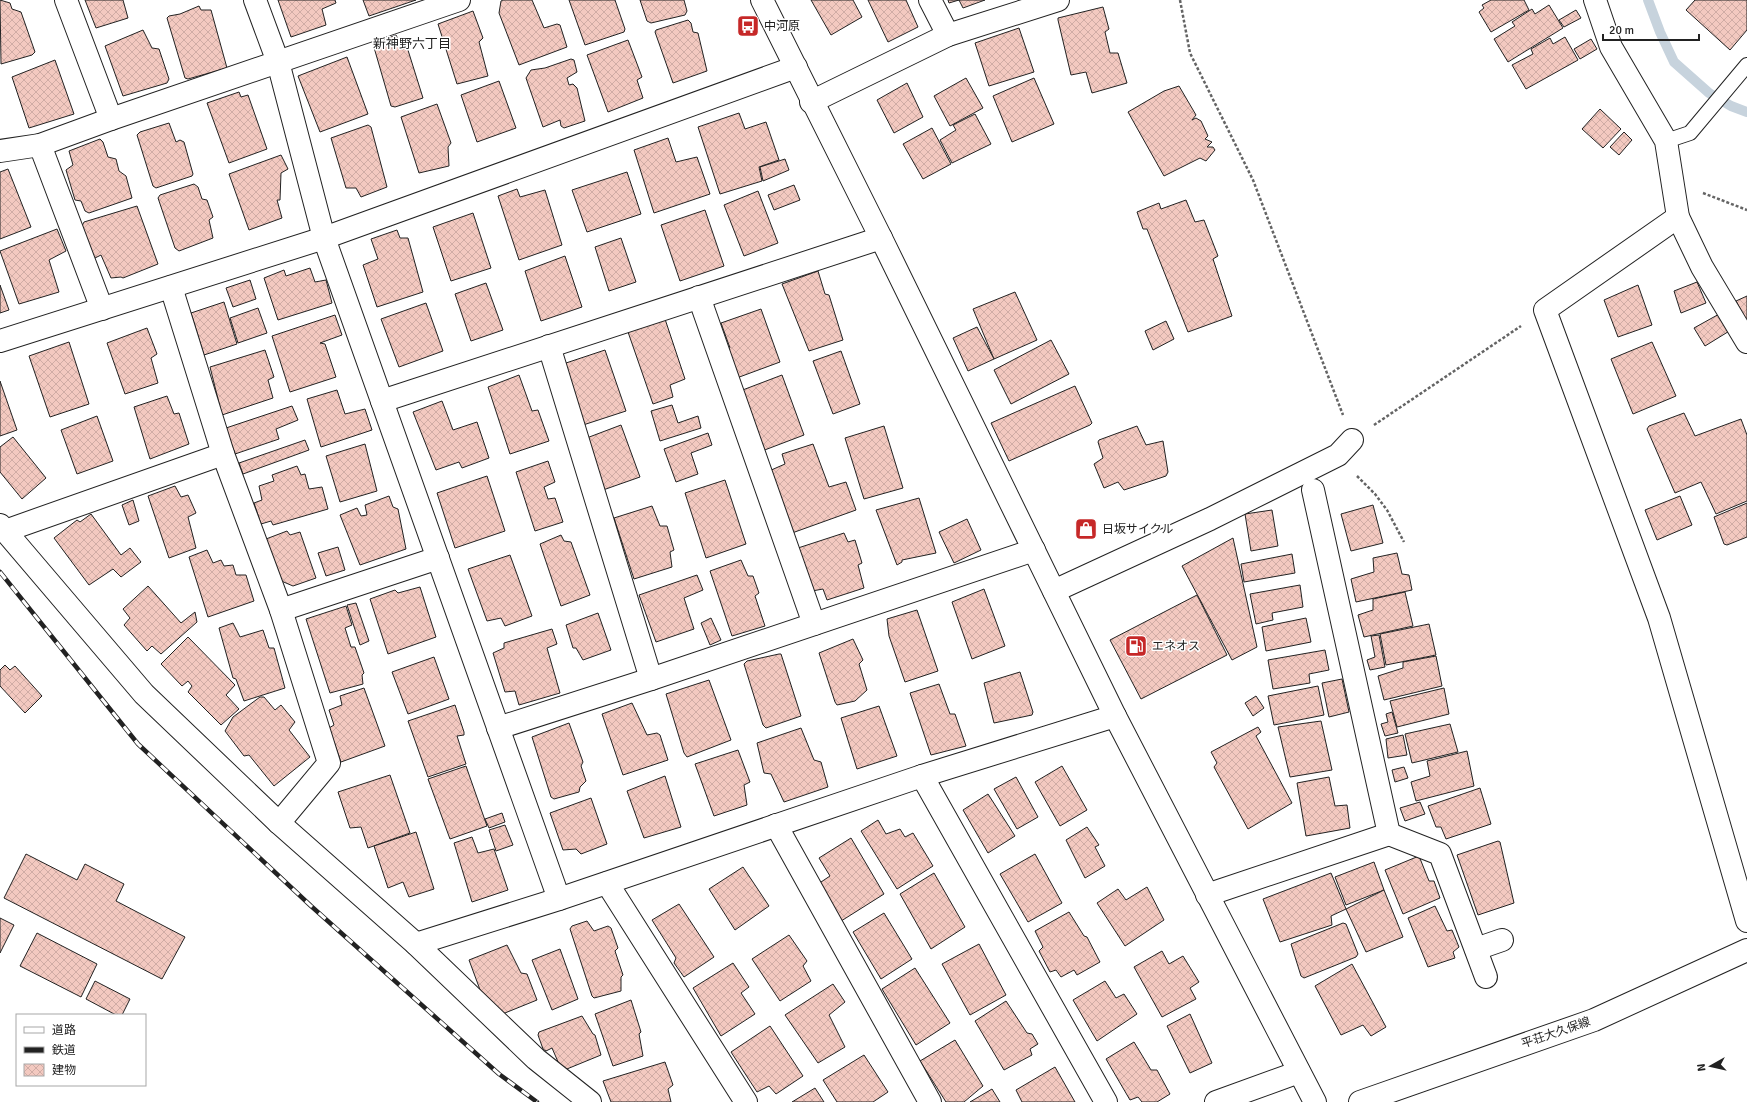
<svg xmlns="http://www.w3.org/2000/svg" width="1747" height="1102" font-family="Signika,'Noto Sans JP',sans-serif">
<defs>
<pattern id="building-cross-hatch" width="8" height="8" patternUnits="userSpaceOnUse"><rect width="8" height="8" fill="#f3c9c0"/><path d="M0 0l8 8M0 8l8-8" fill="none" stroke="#d0aca5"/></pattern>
</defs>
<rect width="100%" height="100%" fill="#fff"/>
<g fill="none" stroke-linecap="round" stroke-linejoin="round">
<path stroke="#c7d3dd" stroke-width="10" d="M1648,0L1660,32L1674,62L1709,93L1731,106L1747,112"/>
</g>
<g fill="url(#building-cross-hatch)" stroke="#222">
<path d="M0,0L10,3L12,9L21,12L35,52L32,55L1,64Z"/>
<path d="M85,0H123L128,18L96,28Z"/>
<path d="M278,0H335L336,3L322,9L326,25L291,37Z"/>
<path d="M363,0H416L369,16Z"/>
<path d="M503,0H532L544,28L557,24L560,25L567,47L519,65L499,13L501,1Z"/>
<path d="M569,0H615L625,29L624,32L585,45Z"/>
<path d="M640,0H684L687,11L685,15L651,23L647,21Z"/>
<path d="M811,0H853L862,17L831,35Z"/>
<path d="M868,0H906L918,27L888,42Z"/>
<path d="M948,0H985L963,8L959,0L949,3Z"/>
<path d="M1491,0H1524L1529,10L1491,32L1479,12L1484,8L1482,5Z"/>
<path d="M1695,0H1747V30L1730,50L1686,10Z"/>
<path d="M1549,5L1563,28L1508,62L1494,39L1515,26L1512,22L1532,9L1535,14Z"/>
<path d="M199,6L201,10H211L227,68L188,79L185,78L167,18L169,16L180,14Z"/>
<path d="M1103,7L1109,29L1105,32L1110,53H1118L1127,83L1092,93L1086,72L1071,75L1058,20V18Z"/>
<path d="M1576,10L1581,18L1564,27L1559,20Z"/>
<path d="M473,11L483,38L479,42L488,76L457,84L438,24Z"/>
<path d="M688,20L691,23L693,32L698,33L707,71L673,83L655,32L656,30Z"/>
<path d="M1019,28L1034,72L989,86L975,43Z"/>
<path d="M143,30L152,48L159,49L169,79L167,83L123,96L105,46Z"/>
<path d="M396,35L403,49L407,47L423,98L395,107L391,106L373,44Z"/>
<path d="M1565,37L1578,60L1526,89L1512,65L1533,54L1531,49L1550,38L1553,44Z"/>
<path d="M1591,39L1597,49L1580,59L1574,49Z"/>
<path d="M628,40L642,77L637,80L643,98L608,112L587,55Z"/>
<path d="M347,57L368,114L320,132L298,76Z"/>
<path d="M571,59L574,60L577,72L567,78L569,85L573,84L577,88L585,121L564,128L561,126L560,120L543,127L526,78L531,70L545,68Z"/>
<path d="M55,60L74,114L29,128L12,77Z"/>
<path d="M966,78L983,108L950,126L934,96Z"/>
<path d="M1034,78L1054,124L1012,142L993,96Z"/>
<path d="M499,81L516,128L477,142L461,95Z"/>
<path d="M907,83L923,117L894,133L877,100Z"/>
<path d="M1179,86L1196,115L1192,120L1196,118L1201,121L1208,136L1205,139L1212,142L1207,147H1213L1215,150L1206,161L1200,158L1164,176L1128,112L1164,91Z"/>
<path d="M239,92L241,97L248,95L267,149L229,163L207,103Z"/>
<path d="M437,104L451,143L448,147L449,166L419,173L401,117Z"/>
<path d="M1600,109L1621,129L1603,148L1582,129Z"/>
<path d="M739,113L745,129L766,122L779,160L759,167L762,181L720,194L698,127Z"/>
<path d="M975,114L991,144L952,163L940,140L956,130L953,125Z"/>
<path d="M169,123L176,142L180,140L184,142L193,174L192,176L156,188L153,186L137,135L140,132Z"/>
<path d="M368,125L371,127L387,187L361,197L356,188H346L331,138Z"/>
<path d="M932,128L951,164L923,179L903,144Z"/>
<path d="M1624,132L1632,140L1619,155L1610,147Z"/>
<path d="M668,138L676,162L697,157L710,194L654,213L634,150Z"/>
<path d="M100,139L103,142L108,157L116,159L119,171L126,176L132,198L89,213L85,211L81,201L75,200L66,170L73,165L69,151Z"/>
<path d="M281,155L288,169L281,173L280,200H277L282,218L249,230L229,174Z"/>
<path d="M785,159L789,170L763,181L760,167Z"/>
<path d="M8,169L31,227L0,239V172Z"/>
<path d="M627,172L641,214L587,232L572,190Z"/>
<path d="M194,184L198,187L202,199L207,200L213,217L209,220L213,238L179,251L175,248L158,198L160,195Z"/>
<path d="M794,185L800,200L774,210L768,195Z"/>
<path d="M517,189L520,197L545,190L562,245L519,260L498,196Z"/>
<path d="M758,191L778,243L744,256L724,205Z"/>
<path d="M1186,200L1195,222L1204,220L1218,256L1213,259L1232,316L1188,332L1147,229H1143L1137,212L1159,203L1161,209Z"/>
<path d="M137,206L158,264L123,278L121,277L111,278L101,255L95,258L92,256L82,226L84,222Z"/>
<path d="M705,210L724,266L680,281L661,225Z"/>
<path d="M473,213L491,268L451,281L433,227Z"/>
<path d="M57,229L66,251L49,260L59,292L19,304L0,251Z"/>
<path d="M397,230L400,238H408L423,292L377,307L363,265L378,259L371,239Z"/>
<path d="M621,238L636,282L609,291L595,247Z"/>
<path d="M565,256L582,307L541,321L525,271Z"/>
<path d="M310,268L315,282L326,280L332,303L278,320L264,278L284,270L286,276Z"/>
<path d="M818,271L825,294L829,295L843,340L809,351L782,284Z"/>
<path d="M250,280L256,299L233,307L226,288Z"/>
<path d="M1697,282L1706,303L1681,313L1674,291Z"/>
<path d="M486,283L503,330L471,341L455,294Z"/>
<path d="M0,285L9,310L0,313Z"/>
<path d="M1638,285L1652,325L1618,337L1604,300Z"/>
<path d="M1015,292L1037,340L994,359L973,309Z"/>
<path d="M1747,296V322L1736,301Z"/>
<path d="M224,302L237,344L204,355L191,313Z"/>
<path d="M426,303L443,351L399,367L381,319Z"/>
<path d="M258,308L267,333L238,343L230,318Z"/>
<path d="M761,309L780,362L734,379L724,352L730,348L721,323Z"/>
<path d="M1721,313L1731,330L1705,346L1694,328Z"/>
<path d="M335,315L342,335L320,343L325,344L336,377L290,392L272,336Z"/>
<path d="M665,319L685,379L670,385L673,397L653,404L628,332Z"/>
<path d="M1166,321L1174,339L1153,350L1145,331Z"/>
<path d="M977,327L994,359L968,371L953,338Z"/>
<path d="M147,328L157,354L151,358L158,383L125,394L107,343Z"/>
<path d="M1051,340L1069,374L1011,404L994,370Z"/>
<path d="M69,342L89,404L50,417L29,356Z"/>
<path d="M1652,342L1676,396L1633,414L1611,359Z"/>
<path d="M265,350L274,377L268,380L273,398L222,415L210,367Z"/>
<path d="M605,350L626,411L580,426L560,365Z"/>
<path d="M841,351L860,404L833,414L813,361Z"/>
<path d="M519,375L532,411L538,410L549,441L510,454L488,387Z"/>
<path d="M782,375L804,435L762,451L740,391Z"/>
<path d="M0,381L17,430L0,436Z"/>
<path d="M1075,386L1092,423L1090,425L1009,461L991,423Z"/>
<path d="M337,390L345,414L365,409L372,430L321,447L307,399Z"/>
<path d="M167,396L174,414L179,413L189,444L150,459L134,407Z"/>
<path d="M442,401L453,430L477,422L489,458L462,468L459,462L436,470L413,412Z"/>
<path d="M672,405L678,423L698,416L701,428L660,441L651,411Z"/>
<path d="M292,406L298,420L276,429L279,439L235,454L226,428Z"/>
<path d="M1684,413L1695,436L1741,419L1747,435V501L1716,514L1701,482L1675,493L1647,429L1649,426Z"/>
<path d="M97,416L113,461L77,474L61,430Z"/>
<path d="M621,425L640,477L603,490L584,439Z"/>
<path d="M884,426L903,488L864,499L845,438Z"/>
<path d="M1137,426L1146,445L1163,441L1168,472L1166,476L1124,490L1118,482L1104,488L1094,464L1103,458L1098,442L1099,440Z"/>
<path d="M708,433L712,445L691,453L698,474L676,482L664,449Z"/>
<path d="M13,437L46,478L22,499L0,472V447Z"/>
<path d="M305,440L309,450L243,474L239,463Z"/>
<path d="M365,444L377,491L340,502L326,456Z"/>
<path d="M813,444L829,487L846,482L856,510L792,533L769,471L785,464L782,454Z"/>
<path d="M548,461L555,482L544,487L548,499L555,498L563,522L535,531L516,472Z"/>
<path d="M297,466L301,475L305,474L309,489L322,487L328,509L273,525L271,521L261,524L254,503L262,500L259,486L274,481L272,475Z"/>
<path d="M487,476L505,531L455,548L437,493Z"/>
<path d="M725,480L746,544L706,558L685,493Z"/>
<path d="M175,486L181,497L188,495L196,513L188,517L196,548L169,558L148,496Z"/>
<path d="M389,496L393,507L398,509L406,549L360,565L340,515L357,508L361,516L367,515L365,505Z"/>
<path d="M1680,496L1692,525L1657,540L1645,510Z"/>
<path d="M919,498L936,553L902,560V562L897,565L876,510Z"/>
<path d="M133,500L139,521L129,525L122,505Z"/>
<path d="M1747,503V537L1727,545L1724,544L1714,517Z"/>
<path d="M1373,505L1383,543L1351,551L1341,514Z"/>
<path d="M652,506L660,526H667L674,550L670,552L672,567L634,579L614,518Z"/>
<path d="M1272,510L1278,546L1251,551L1245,514Z"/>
<path d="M91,514L121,555L130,548L141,562L121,577L113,569L89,585L54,538L77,520L80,522Z"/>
<path d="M967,519L981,550L954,563L939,532Z"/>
<path d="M287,531L290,535L300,532L316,578L293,586L279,580L266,539Z"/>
<path d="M844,533L848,542L855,540L862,563L858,565L864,588L827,600L823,589L812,591L798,548Z"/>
<path d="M561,535L564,541L571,542L590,595L561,606L540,544Z"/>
<path d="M1233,538L1257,647L1232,660L1182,566Z"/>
<path d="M338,547L345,570L326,576L318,553Z"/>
<path d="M207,550L213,563L221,560L224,566L233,565L236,575H246L254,601L208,617L189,557Z"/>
<path d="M1397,553L1402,574L1409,575L1412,590L1356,602L1351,579L1374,572L1373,558Z"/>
<path d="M1292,554L1295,573L1244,582L1241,564Z"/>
<path d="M510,555L532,616L505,626L501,618L487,621L468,569Z"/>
<path d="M741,560L748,576H753L759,593L755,596L765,626L732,636L710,571Z"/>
<path d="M697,575L703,590L684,598L694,629L656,642L639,595Z"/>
<path d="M1300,585L1303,607L1272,613L1273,620L1256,624L1250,594Z"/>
<path d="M148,586L181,623L195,612L197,622L161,654L152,646L147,651L124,625L130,618L123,609Z"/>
<path d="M420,587L436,637L388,654L370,599L395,590L398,593Z"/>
<path d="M984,589L1005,646L972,659L952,602Z"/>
<path d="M1405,592L1413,626L1364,637L1358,615L1373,610V599Z"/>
<path d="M1197,595L1227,655L1141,699L1110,640Z"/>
<path d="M356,603L369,641L360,645L347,605Z"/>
<path d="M346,606L352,625L345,628L351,647H355L364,673L362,675L363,684L330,693L306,619Z"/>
<path d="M917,610L938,671L905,682L889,636L887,619Z"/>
<path d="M598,613L611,650L583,660L576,648H573L566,625Z"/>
<path d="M711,618L721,640L710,645L701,623Z"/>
<path d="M1306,618L1311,642L1266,651L1262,627Z"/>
<path d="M233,623L240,637L263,630L269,648H274L285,688L244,701L236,679L233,678L219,628Z"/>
<path d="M1429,624L1436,655L1386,665L1380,634Z"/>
<path d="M552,629L557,644L547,648L560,693L519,705L515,691L505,692L493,653L504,648V643Z"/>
<path d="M1379,635L1385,667L1370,670L1367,660L1375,657L1371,636Z"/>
<path d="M188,637L235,685L226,695L239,709L221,725L188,692L192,686L188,681L182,686L161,664Z"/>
<path d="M853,639L863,660L859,664L867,690L855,701L837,705L835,702L819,653Z"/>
<path d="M1325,650L1329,670L1309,674L1310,683L1273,689L1268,660Z"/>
<path d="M779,654H781L801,716L766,728L763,725L744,664L747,661Z"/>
<path d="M1436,656L1442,686L1384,700L1378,676L1403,668V662Z"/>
<path d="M434,657L449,699L408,714L392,672Z"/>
<path d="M5,665L10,670L15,666L42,696L25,713L0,686V670Z"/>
<path d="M1020,672L1033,712L1032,715L994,723L984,683Z"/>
<path d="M1342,679L1349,712L1329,717L1322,683Z"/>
<path d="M709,680L731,740L687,757L684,753L666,694Z"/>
<path d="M939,684L950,714H955L966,746L931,755L910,693Z"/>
<path d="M1318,686L1324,715L1274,725L1268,696Z"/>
<path d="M364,688L385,746L341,762L329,728L334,725L329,710L342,705L340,696Z"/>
<path d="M1444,688L1449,714L1397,727L1390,701Z"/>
<path d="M1256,696L1264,708L1253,716L1245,703Z"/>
<path d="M260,697H264L275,710L281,705L295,722L289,730L310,757L274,786L249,755L244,756L225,731L233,717Z"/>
<path d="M632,703L647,735L657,733L660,735L668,760L623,775L602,714Z"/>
<path d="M455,705L464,732V735L457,736L466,764L428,777L408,721Z"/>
<path d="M879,706L897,756L857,769L841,718Z"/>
<path d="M1392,712L1398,733L1385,736L1381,724L1388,722L1386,714Z"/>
<path d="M1321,721L1332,770L1290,777L1278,727Z"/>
<path d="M569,723L583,762L581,766L586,781L580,787L579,792L554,799L551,797L532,737Z"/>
<path d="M1450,724L1458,752L1412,763L1405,734Z"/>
<path d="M1258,727L1261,732L1256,736L1292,803L1248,829L1214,767L1217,763L1211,752Z"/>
<path d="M801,728L814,760L821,762L828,787L784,802L771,774L764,773L757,743Z"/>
<path d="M1403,735L1407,755L1388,758L1386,739Z"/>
<path d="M738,750L750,782L744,785L747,805L714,816L695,764Z"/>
<path d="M1467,751L1474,786L1416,801L1411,782L1430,776L1427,761Z"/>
<path d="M466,766L487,826L450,839L428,779Z"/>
<path d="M1062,766L1087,810L1060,826L1035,782Z"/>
<path d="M1404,767L1408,778L1395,782L1392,770Z"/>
<path d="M390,775L410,833L368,848L361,827L350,828L338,792Z"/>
<path d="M665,776L681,827L644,838L627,791Z"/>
<path d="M1016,777L1038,817L1017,829L994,789Z"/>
<path d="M1329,777L1335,806L1347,805L1350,828L1306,836L1297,783Z"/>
<path d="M1480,788L1491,824L1446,839L1441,827H1436L1428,806Z"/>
<path d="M988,794L1015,836L988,853L963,810Z"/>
<path d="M591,798L607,844L581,854L576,849L563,850L550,813Z"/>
<path d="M1420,802L1425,814L1405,821L1400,808Z"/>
<path d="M502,813L505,822L489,828L485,819Z"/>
<path d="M878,820L886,834L900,829L905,837L913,833L933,866L897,889L861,831Z"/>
<path d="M505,825L513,845L496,851L489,830Z"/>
<path d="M1087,827L1099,845L1095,847L1105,866L1085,878L1066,840Z"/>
<path d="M416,832L434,889L409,897L403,882L388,888L374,846Z"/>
<path d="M472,837L478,853L494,849L508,890L472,902L454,843Z"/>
<path d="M851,838L884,894L838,923L815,886L830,876L819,858Z"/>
<path d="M1498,841L1500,842L1514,903L1478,915L1457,855Z"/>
<path d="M26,854L77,880L85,864L124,884L116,901L185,937L162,979L4,898Z"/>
<path d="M1035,854L1062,903L1028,922L1000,874Z"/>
<path d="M1419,856L1429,881H1434L1440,898L1403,914L1385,870Z"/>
<path d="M1374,862L1384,890L1346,905L1335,877Z"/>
<path d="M743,867L769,906L735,930L709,889Z"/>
<path d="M934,873L965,927L931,949L900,894Z"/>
<path d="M1331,873L1346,909L1331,916L1332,925L1280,942L1263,899Z"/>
<path d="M1147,887L1164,920L1125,946L1097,903L1118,889L1126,900Z"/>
<path d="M1384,890L1403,937L1366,952L1346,909Z"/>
<path d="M679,904L714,957L684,977L674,963L676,958L652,920Z"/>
<path d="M1435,906L1447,931L1452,930L1459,947L1453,952L1455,958L1428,967L1408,918Z"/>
<path d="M1069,912L1084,936L1087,937L1100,962L1077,975L1074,970L1061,977L1056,970L1050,972L1039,951L1043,947L1035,931Z"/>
<path d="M884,913L912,959L881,979L853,932Z"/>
<path d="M0,918L14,925L0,953Z"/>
<path d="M587,921L594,931L608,926L611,928L618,948L615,951L623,975L621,977V991L594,998L592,996L570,929L572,926Z"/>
<path d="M1343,923L1346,924L1358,954L1356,957L1304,978L1301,976L1291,944Z"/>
<path d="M37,933L97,964L81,997L20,966Z"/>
<path d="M789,935L807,961L803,966L811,981L780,1001L752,959Z"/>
<path d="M979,944L1006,995L970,1015L942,964Z"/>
<path d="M507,945L521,973L527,974L537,1000L500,1015L486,1006L469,960Z"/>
<path d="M560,949L578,999L552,1010L532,960Z"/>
<path d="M1162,951L1169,964L1183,956L1199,982L1190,988L1196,999L1162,1017L1134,967Z"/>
<path d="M733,963L749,987L741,993L755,1014L721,1036L693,988Z"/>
<path d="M1352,964L1386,1027L1371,1036L1363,1025L1341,1035L1315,986Z"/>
<path d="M915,968L950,1023L916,1045L882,989Z"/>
<path d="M95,981L130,999L122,1015H116L86,999Z"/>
<path d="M1105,981L1116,998L1124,994L1137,1014L1097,1041L1073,1000Z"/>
<path d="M833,984L845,1002L829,1015L845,1047L818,1063L785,1015Z"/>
<path d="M631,1000L641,1032L639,1034L643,1056L613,1066L595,1014Z"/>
<path d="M1006,1001L1027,1033L1032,1034L1038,1044L1030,1049L1032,1055L1004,1070L975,1021Z"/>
<path d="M1190,1014L1212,1063L1190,1073L1167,1026Z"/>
<path d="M582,1016L593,1034L595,1035L601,1055L562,1071L552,1048L546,1051L543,1049L538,1035L539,1032Z"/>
<path d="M770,1026L803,1076L776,1094L769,1086L757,1092L731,1052Z"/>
<path d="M955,1040L983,1086L964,1102H946L920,1061Z"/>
<path d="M1134,1042L1151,1070H1157L1170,1094L1157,1102H1142L1138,1097L1130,1100L1106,1059Z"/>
<path d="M864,1055L888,1092L873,1102H837L823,1080Z"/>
<path d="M665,1062L673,1085L668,1089L671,1102H611L603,1081Z"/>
<path d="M1055,1067L1075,1102H1022L1016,1090Z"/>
<path d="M815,1088L824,1102H792Z"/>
<path d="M992,1089L1000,1102H970Z"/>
</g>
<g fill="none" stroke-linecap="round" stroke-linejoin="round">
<g stroke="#222" stroke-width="16">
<path id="lane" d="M1666,141L1690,133L1747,65"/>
</g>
<g stroke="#222" stroke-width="24">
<g id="street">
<path d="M66,0L111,119"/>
<path d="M255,0L278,62L324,238L559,899"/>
<path d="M930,0L948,35"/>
<path d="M1595,0L1611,47L1666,141L1678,217L1702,267L1747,342"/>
<path d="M811,102L948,35L1058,0"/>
<path d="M40,145L102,309"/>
<path d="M0,151L40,145L111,119L459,0"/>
<path d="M1678,217L1545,310L1659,618L1747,921"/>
<path d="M171,287L223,454L281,610L329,763L279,823"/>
<path d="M699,297L814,624"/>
<path d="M0,341L324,238L796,67"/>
<path d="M549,346L651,679"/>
<path d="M382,401L881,238"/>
<path d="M0,525L144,694L279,823L416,944L536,1059L590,1102"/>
<path d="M5,531L223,454"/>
<path d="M1054,591L1210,519L1338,455L1352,440"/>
<path d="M281,610L438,558"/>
<path d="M498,728L651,679L1034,550"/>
<path d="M922,776L1106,1102"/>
<path d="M776,825L930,1102"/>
<path d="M1389,834L1440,854L1486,977"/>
<path d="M607,883L746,1102"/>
<path d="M1207,895L1389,834L1313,490"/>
<path d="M416,944L559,899L922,776L1115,716"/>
<path d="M1476,949L1502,940"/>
<path d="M1216,1102L1299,1072"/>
</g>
</g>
<g stroke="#222" stroke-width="24">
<g id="secondary">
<path d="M762,0L881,238L1115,716L1315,1102"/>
<path d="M1360,1102L1594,1020L1747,950"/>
</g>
</g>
<g stroke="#646464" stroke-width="2.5" stroke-dasharray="3 2" stroke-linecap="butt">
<path d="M1180,0L1190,53L1253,180L1343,415"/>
<path d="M1703,193L1747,210"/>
<path d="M1374,425L1521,326"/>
<path d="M1357,476L1375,494L1387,510L1404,542"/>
</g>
<use href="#lane" stroke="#fff" stroke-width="14"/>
<use href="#street" stroke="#fff" stroke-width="22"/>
<use href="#secondary" stroke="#fff" stroke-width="22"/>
<g stroke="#222" stroke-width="4.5">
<path id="rail" d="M0,572L138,744L311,906L499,1074L537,1102"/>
</g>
<use href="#rail" stroke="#fff" stroke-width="3" stroke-dasharray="9" stroke-linecap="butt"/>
</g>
<defs>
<g id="bus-square" transform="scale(1.15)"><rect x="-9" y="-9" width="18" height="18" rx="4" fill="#c62828" stroke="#fff"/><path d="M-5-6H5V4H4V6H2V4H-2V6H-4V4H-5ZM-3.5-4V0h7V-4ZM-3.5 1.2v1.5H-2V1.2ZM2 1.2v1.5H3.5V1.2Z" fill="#fff"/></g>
<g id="shop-square" transform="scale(1.15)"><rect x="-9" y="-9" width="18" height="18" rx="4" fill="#c62828" stroke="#fff"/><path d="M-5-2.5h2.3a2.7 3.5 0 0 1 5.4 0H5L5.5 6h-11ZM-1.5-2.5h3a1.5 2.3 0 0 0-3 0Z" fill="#fff"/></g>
<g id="fuel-square" transform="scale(1.15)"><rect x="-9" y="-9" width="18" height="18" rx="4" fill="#c62828" stroke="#fff"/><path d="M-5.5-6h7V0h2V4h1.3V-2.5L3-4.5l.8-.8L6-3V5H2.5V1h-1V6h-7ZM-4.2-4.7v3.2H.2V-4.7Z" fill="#fff"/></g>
</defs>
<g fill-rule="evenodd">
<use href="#bus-square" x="748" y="26"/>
<use href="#shop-square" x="1086" y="529"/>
<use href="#fuel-square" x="1136" y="646"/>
</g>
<g text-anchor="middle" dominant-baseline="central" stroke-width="3" stroke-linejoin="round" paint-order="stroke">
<g font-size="12" fill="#222" stroke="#fff" text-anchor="start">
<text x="764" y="26">中河原</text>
<text x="1102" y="529">日坂サイクル</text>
<text x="1152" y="646">エネオス</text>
</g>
<g font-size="12" fill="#222" stroke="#fff">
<text transform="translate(1556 1033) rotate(-19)">平荘大久保線</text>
</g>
<g font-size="13" fill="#222" stroke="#fff">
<text x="412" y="44">新神野六丁目</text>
</g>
</g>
<rect x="16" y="1014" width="130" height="72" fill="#ffffff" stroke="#a7a7a7"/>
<rect x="24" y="1027" width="20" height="6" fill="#ffffff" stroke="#a7a7a7"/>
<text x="52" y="1034" font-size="12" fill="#222222">道路</text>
<rect x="24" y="1047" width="20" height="6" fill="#222222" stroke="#a7a7a7"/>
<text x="52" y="1054" font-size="12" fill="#222222">鉄道</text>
<rect x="24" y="1064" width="20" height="12" fill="url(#building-cross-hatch)" stroke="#a7a7a7"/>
<text x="52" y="1074" font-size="12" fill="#222222">建物</text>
<g transform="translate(1711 1066) rotate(262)" stroke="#ffffff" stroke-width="3" paint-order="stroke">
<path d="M0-3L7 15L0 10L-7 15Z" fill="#222222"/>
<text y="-6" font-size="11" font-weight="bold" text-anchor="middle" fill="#222222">N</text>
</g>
<path d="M1603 34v6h96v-6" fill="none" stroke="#222222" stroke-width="2"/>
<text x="1609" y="34" font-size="12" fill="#222222" stroke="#ffffff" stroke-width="3" paint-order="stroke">20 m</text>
</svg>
